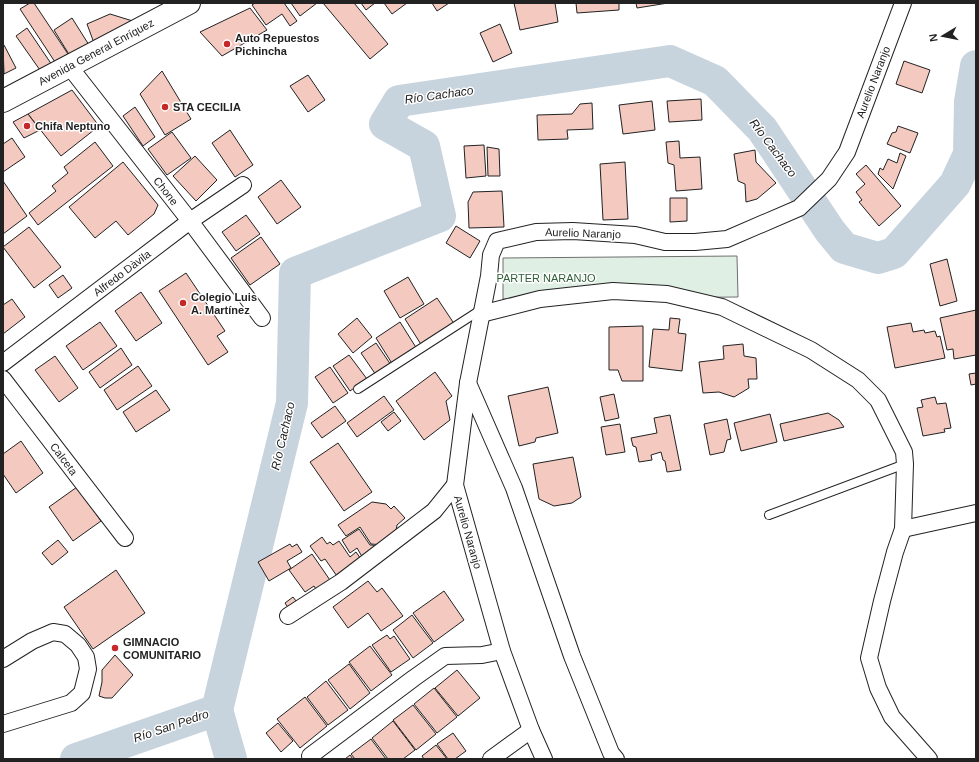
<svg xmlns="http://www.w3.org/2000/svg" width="979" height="762" font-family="Arial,sans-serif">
<rect width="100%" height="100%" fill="#fff"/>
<path fill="#e0efe3" stroke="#6f6f6f" d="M737,256L738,297L503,299V258Z"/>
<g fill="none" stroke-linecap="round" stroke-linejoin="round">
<g stroke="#c7d3dd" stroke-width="32">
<path d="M217,710L292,403L295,273L440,216L424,146L385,124L399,101L670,61L715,81L762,129L830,231L844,248L878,258L894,253L955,184L969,154L970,102L976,66"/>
<path d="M76,759L217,710L231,759"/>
</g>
</g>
<g fill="#f3c9c0" stroke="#222">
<path d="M30,3H34L68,54L55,62L20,9Z"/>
<path d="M255,3H284L297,21L290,26L282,14L266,25L252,5Z"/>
<path d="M291,3H317L300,16Z"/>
<path d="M323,3H354L388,44L370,59Z"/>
<path d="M361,3H375L366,10Z"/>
<path d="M384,3H407L392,14Z"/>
<path d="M432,3H449L437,11Z"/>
<path d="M514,3H555L558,22L520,30Z"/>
<path d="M576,3H619V10L577,13Z"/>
<path d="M636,3H668L637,8Z"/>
<path d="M250,8L267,30L222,56L200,32Z"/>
<path d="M110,14L136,22L94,43L87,24Z"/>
<path d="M72,18L89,45L70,56L54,30Z"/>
<path d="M500,24L512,53L493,62L480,33Z"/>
<path d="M27,28L52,65L42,73L16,36Z"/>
<path d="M4,45L16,68L4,74L3,46Z"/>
<path d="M904,61L930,70L922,93L896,84Z"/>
<path d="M162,71L191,119L165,135L140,94Z"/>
<path d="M308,75L325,100L308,112L290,86Z"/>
<path d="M72,90L99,126L61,156L28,114Z"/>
<path d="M701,99L702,120L669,122L667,101Z"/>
<path d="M652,101L655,130L623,134L619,105Z"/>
<path d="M592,103L593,129L567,130L568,139L538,140L537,115L572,114L580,104Z"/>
<path d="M135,107L155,137L143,146L123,116Z"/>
<path d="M28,114L40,130L24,138L13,122Z"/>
<path d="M898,126L918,133L910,153L887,144L892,133L896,132Z"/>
<path d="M230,130L253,165L235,177L212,143Z"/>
<path d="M172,132L191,158L167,175L148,149Z"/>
<path d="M12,138L25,157L3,172V144Z"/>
<path d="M679,141L680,158L700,157L702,189L676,191L674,165L668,163L666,142Z"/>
<path d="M95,142L113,166L38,225L29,213L56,191L52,186L68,173L64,167Z"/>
<path d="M484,145L486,176L466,178L464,146Z"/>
<path d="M487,147L499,149L500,176H488Z"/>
<path d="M755,150L756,162L776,183L757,199L746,202L745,184L738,181L734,154Z"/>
<path d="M900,153L906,156L893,189L878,174L880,168L883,170L888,159L897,163Z"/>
<path d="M195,156L217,180L196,201L173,176Z"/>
<path d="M123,162L158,205L154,214L128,235L116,221L95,238L69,207Z"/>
<path d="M625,162L628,219L603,220L600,164Z"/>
<path d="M866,165L901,206L879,226L859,202L862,200L856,192L865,184L856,174Z"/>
<path d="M281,180L301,207L277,224L258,197Z"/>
<path d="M3,181L27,216L3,234Z"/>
<path d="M502,191L504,227L469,228L468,202L473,192Z"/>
<path d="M670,198H687V221L670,222Z"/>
<path d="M246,215L260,234L236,251L222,232Z"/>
<path d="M456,226L480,241L470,258L446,243Z"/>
<path d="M29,227L61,267L34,288L3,247Z"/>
<path d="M261,237L280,264L250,285L231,258Z"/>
<path d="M947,259L957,301L940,306L930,264Z"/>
<path d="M186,273L225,331L217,336L228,352L208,365L159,291Z"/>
<path d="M63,275L72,288L58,298L49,285Z"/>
<path d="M408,277L424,304L400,318L384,291Z"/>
<path d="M141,292L162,323L136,341L115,311Z"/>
<path d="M437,298L455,325L422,346L405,319Z"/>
<path d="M12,299L25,317L3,334V305Z"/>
<path d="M976,310V355L954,359L953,349L947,350L940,318Z"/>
<path d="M357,318L372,337L353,353L338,334Z"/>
<path d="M670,318L680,319L678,333L686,334L682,371L649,367L653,329L669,330Z"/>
<path d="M100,322L117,346L83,370L66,346Z"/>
<path d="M400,322L417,349L393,365L376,338Z"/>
<path d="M911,323L913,332L924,330L925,333L935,331L937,337L940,336L945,358L895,368L887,327Z"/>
<path d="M643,326V381H622L618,370H609V327Z"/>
<path d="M376,343L391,365L376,375L361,353Z"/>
<path d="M743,344L744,356L756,358L757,379H748L749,388L734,397L719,392L703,393L699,362L724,359L723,346Z"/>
<path d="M121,348L132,365L100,388L89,372Z"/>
<path d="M349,355L367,379L350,391L333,366Z"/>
<path d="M55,356L78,388L59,402L35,370Z"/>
<path d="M138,366L152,386L117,410L104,390Z"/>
<path d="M330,367L348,393L333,403L315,377Z"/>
<path d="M435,372L452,396L446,401L450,420L424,440L396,401Z"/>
<path d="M976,373V384L971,385L969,374Z"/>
<path d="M548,387L558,433L536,438L535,442L519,446L508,396Z"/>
<path d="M156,390L170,410L136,432L123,412Z"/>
<path d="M614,394L619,418L605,421L600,397Z"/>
<path d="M384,396L394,410L357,437L347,423Z"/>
<path d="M935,397L937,404L946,403L951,428L944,429L945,432L923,436L917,408L923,407L921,400Z"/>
<path d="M335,406L346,421L322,438L311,423Z"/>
<path d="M394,412L401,421L388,431L381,422Z"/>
<path d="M828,413L839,420L844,427L784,441L780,424Z"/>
<path d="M770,414L777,442L741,451L734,423Z"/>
<path d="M670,415L681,470L667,472L665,461L663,460L661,452L651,455L652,460L639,462L636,447L633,446L631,438L657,433L654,418Z"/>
<path d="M727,419L731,439L727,440L724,452L710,455L704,424Z"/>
<path d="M620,424L625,452L606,455L601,427Z"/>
<path d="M21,441L43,473L16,493L3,474V454Z"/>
<path d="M338,443L372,492L344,511L310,462Z"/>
<path d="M573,457L581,497L572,503L554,506L539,499L533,464Z"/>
<path d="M77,487L101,521L73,541L49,507Z"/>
<path d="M372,502L386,504L391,509L394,506L405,518L397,525L396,531L385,545L371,544L360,527L346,536L338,525Z"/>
<path d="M359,529L370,545H373L377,551L364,560L357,548L350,553L342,540Z"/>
<path d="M322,537L327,544L330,542L333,545L339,541L350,557L356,552L363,562L339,579L325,559L321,561L310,546Z"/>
<path d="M58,540L68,552L52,565L42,553Z"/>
<path d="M290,544L292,547L297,544L302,552L287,561L291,568L269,581L258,562Z"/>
<path d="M312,554L332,583L318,593L314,586L305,592L289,570Z"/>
<path d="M116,570L145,613L93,649L64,607Z"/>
<path d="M368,581L377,592L382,588L403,616L381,631L368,613L348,628L333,607Z"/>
<path d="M444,591L464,620L434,642L413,613Z"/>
<path d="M293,597L300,606L291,612L285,603Z"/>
<path d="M412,615L433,643L413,658L393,630Z"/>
<path d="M387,635L390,639L394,636L410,659L391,672L372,645Z"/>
<path d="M370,646L392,675L371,691L349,662Z"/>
<path d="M115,655L133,675L112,698H105L99,696L102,682V670Z"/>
<path d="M349,664L370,693L350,709L328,680Z"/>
<path d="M457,670L480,698L458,716L435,688Z"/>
<path d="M326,681L348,710L328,725L307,697Z"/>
<path d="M434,688L457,717L437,733L414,704Z"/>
<path d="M305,697L327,726L300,748L277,719Z"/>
<path d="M413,705L436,734L416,750L393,720Z"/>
<path d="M393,721L415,750L403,759H388L372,738Z"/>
<path d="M278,723L293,741L281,752L266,733Z"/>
<path d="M453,733L466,751L455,759H448L437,744Z"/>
<path d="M371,739L386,759H355L351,754Z"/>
<path d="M436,745L447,759H424L422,756Z"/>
<path d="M350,755L353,759H345Z"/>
</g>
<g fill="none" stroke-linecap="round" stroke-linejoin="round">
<g stroke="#222" stroke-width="10">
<g id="service">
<path d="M358,389L482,309"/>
<path d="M769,515L905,464"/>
</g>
</g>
<g stroke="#222" stroke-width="18">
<g id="minor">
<path d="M69,66L190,221L262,318"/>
<path d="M481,314L540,299L613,291L667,294L722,307L811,350L858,380L878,400L904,452L905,464L903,529L895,552L882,601L869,658L878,688L892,717L929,759"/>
<path d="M3,363L190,221L243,185"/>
<path d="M3,379L125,538"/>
<path d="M468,383L514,488L572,656L611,753L616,759"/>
<path d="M903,529L976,513"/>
<path d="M288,616L341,582L434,511L455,485"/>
<path d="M3,659L32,641L53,632L65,634L78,645L86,657L88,669L82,693L71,703L3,724"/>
<path d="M310,756L414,678L445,656L482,655L502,651"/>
<path d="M491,759L531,730"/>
<path d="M544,759L531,730L502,651L455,485L468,383L489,276L491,255L497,241L536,232L573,231L635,235L665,242H695L727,239L799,208L829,179L847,152L903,3"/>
</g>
</g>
<g stroke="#222" stroke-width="24">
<path id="secondary" d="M3,101L189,3"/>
</g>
<use href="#service" stroke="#fff" stroke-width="8"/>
<use href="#minor" stroke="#fff" stroke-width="16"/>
<use href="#secondary" stroke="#fff" stroke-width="22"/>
</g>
<g fill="#c62828" stroke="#fff" stroke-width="1.5">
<circle cx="227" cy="44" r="4"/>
<circle cx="165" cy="107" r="4"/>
<circle cx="27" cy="126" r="4"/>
<circle cx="183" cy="303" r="4"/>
<circle cx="115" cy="648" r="4"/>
</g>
<g text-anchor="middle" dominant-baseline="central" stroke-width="3" stroke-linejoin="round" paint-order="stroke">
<g font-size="11" font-weight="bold" fill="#222" stroke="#fff" text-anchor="start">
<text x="235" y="38">Auto Repuestos<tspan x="235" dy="13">Pichincha</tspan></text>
<text x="173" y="107">STA CECILIA</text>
<text x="35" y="126">Chifa Neptuno</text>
<text x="191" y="297">Colegio Luis<tspan x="191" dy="13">A. Martínez</tspan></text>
<text x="123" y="642">GIMNACIO<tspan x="123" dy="13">COMUNITARIO</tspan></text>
</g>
<g font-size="11" fill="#222" stroke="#fff">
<text transform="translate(96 52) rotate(-28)">Avenida General Enríquez</text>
<text transform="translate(873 82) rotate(-69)">Aurelio Naranjo</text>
<text transform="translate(166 191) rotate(52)">Chone</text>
<text transform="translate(583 233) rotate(2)">Aurelio Naranjo</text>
<text transform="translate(122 273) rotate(-37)">Alfredo Dàvila</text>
<text transform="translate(64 459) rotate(53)">Calceta</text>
<text transform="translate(468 532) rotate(74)">Aurelio Naranjo</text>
</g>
<g font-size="11" fill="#2f5e38" stroke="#fff">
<text x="546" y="278">PARTER NARANJO</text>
</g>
<g font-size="12" font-style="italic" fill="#222" stroke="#fff">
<text transform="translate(439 95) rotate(-8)">Río Cachaco</text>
<text transform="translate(773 148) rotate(53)">Río Cachaco</text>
<text transform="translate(283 436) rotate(-77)">Río Cachaco</text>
<text transform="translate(171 726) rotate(-19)">Río San Pedro</text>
</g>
</g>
<rect width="979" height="762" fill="none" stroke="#222222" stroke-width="8"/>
<g transform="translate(943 36) rotate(260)" stroke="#ffffff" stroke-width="3" paint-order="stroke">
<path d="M0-3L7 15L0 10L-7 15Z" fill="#222222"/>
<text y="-6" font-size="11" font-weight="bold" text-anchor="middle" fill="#222222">N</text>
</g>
</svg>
